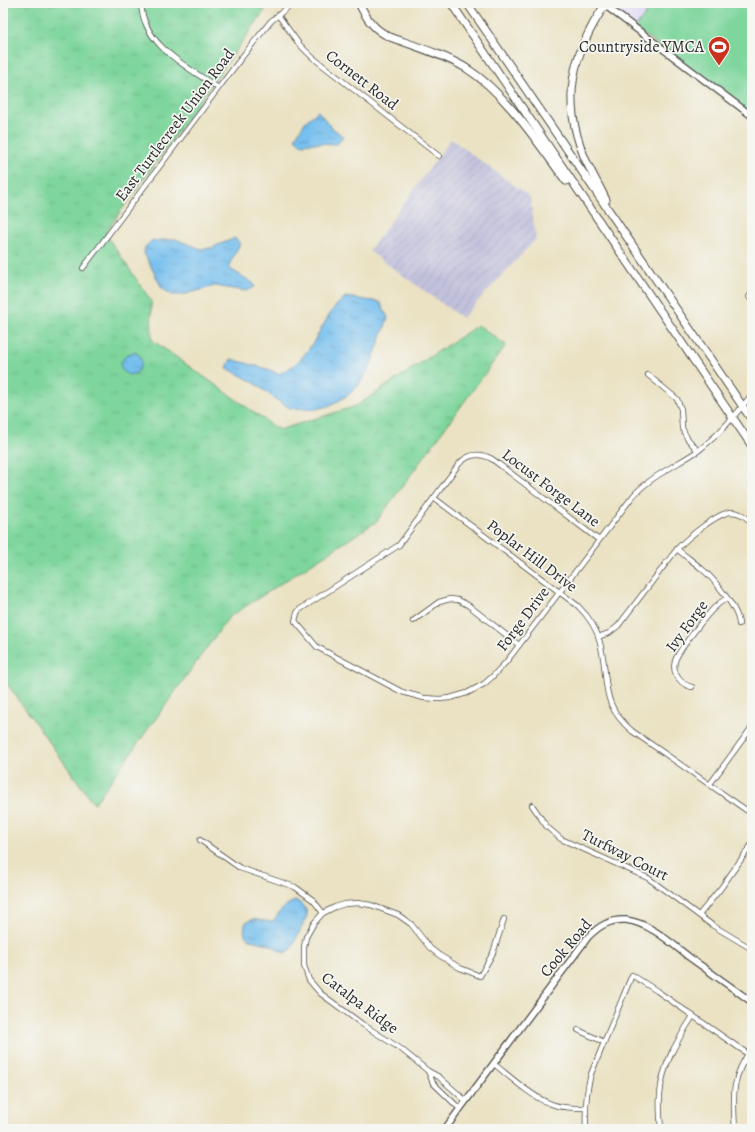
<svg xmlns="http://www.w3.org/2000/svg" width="755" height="1132" font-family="Alegreya,serif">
<defs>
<pattern id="industrial-furrows" width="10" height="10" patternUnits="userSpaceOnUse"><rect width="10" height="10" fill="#c2c1dc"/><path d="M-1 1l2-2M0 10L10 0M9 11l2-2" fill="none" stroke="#a7a6bd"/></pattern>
<pattern id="park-tufts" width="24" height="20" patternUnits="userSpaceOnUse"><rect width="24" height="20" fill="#7ed69c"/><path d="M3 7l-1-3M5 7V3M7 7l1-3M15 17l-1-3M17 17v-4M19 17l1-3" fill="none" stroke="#6db887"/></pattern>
<pattern id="water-ripples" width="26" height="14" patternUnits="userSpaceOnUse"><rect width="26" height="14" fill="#76bfee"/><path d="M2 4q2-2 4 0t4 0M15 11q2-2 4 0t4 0" fill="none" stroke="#619bc1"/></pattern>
</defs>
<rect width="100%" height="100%" fill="#f6f6f2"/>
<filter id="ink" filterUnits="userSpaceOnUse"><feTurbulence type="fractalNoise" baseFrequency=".025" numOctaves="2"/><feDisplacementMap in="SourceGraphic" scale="8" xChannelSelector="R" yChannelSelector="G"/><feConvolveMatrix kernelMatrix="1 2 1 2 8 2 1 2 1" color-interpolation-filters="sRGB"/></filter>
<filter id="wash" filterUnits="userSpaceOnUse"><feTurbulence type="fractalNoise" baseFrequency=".012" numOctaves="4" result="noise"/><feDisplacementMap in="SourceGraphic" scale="16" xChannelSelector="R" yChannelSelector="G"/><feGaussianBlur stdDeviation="0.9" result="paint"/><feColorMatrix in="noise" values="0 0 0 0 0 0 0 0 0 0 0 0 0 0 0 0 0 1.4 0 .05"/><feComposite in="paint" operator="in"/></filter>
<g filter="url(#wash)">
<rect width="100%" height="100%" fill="#eae2c3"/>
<path fill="#ddd5f6" d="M602,3H654L635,28Z"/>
<path fill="url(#industrial-furrows)" d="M451,139L530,197L536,239L462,318L369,251Z"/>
<path fill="url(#park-tufts)" stroke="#548064" d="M3,3H270L105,233L151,301L152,340L279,430L356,406L478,325L506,345L376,522L229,617L94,804L3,678Z"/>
<path fill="#7ed69c" stroke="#548064" d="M654,3H752V116L635,28Z"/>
<g fill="url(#water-ripples)" stroke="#50758c">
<path d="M318,111L331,127L343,136L337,144L315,143L300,144L295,138L305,122Z"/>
<path d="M235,238L240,244L230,263V269L253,283L255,287L246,291L215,286L182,295H172L162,288L144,253L145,247L151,241L175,239L201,249L211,248Z"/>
<path d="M345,297L380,302L388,318L370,367L358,386L348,395L332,405L316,409L290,408L278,401L253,382L227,368L231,359L271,370L278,374C308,363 317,332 334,308C337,304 342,301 345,297Z"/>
<path d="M135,352C144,358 142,365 137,373L128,375L122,370L120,364L126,355Z"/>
<path d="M297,901L304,906L306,910L307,916L291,949L285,953C279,951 274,946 268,944C254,940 239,942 246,922L253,919L272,922C279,914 285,902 297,901Z"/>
</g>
</g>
<g filter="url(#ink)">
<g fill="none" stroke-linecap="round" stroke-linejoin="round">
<g stroke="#484642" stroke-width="6">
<g id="minor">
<path d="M141,3C143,46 187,66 218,88"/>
<path d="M278,15L299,44L312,57L439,156"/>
<path d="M83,268L242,57L271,21L293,3"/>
<path d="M752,293L749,297L752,300"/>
<path d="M648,375L677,399L681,409L682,428L687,438L698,451"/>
<path d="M434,498L578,606C589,617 597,628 600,643C610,680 598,702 632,731L752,814"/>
<path d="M599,540L492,459C479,452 468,454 459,464L399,545L299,610L297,613L295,621L317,647L402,692L424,698L439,699L450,698L467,693L484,684L492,677L507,661L633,496C651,476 677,465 699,450C720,434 736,415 752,394"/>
<path d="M677,549C685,556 694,562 702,569C714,579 738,608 739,624"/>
<path d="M413,621L439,602L450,599L458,600L468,605L519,645"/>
<path d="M598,637L609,633L618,626L677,549C686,539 717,513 731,512C740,512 747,517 752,524"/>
<path d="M692,687C686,686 683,684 679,679C675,674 673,668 675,661C678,651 705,617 714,608C718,604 722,601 727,598"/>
<path d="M710,784L752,727"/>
<path d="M532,805L547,827L561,839L648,878L712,925L752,949"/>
<path d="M200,840L240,868L295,887L313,900L323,913"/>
<path d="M699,915L721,888L752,844"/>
<path d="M578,1030L604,1042"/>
<path d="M494,1064C508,1075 533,1098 549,1103C560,1108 573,1108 585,1108"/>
<path d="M428,1071L433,1083L460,1109"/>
<path d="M466,1101L439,1077L428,1071L401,1049L362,1024L320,993L309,980L304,966V947L306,937L314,923L323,913L335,907L345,904L358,903L371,905L398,915L411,924L430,948L439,955L460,968L480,976L493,953L504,919"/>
<path d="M586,1129C585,1110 586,1092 591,1074L632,975L657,991L748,1054"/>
<path d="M661,1129C660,1118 659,1106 660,1095C662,1065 677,1041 693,1016"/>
<path d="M735,1129C733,1095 731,1077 752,1048"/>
</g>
</g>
<g stroke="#484642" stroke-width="8">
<g id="tertiary">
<path d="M602,3L752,116"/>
<path d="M445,1129L588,937C599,926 610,919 626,920C650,923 671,943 689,957C710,972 731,987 752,1002"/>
</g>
</g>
<g stroke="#484642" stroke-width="9">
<g id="trunk">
<path d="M359,3C366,18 374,30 390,37C415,46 442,54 466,68C506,93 538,143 566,181"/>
<path d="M451,3L752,446"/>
<path d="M467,3L752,420"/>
<path d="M605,5C572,54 561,100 584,156C590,171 599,185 606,200"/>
</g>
</g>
<use href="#minor" stroke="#fff" stroke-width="4.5"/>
<use href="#tertiary" stroke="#fff" stroke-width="5.5"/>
<use href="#trunk" stroke="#fff" stroke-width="7"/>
</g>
</g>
<defs>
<g id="stadium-pin" transform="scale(1.15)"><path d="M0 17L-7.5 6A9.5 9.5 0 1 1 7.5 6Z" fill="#c8321e" stroke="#f6f6f2"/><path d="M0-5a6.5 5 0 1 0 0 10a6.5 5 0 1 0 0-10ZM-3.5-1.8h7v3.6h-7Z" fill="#fff"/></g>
</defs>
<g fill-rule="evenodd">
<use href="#stadium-pin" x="719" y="47"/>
</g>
<g text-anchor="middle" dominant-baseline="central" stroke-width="3.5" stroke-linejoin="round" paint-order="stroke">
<g font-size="16" fill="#2b2b2b" stroke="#f6f6f2" text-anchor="end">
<text x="704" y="47">Countryside YMCA</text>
</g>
<g font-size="16" fill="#2b2b2b" stroke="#f6f6f2">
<text transform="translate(362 80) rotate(38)">Cornett Road</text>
<text transform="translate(175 125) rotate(-53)">East Turtlecreek Union Road</text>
<text transform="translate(551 488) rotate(37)">Locust Forge Lane</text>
<text transform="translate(532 556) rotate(37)">Poplar Hill Drive</text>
<text transform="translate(523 619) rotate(-53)">Forge Drive</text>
<text transform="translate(687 626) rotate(-54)">Ivy Forge</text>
<text transform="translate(625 855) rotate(27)">Turfway Court</text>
<text transform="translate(566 948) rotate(-50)">Cook Road</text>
<text transform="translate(360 1003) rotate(37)">Catalpa Ridge</text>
</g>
</g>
<rect width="755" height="1132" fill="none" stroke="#f6f6f2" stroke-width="16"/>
</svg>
